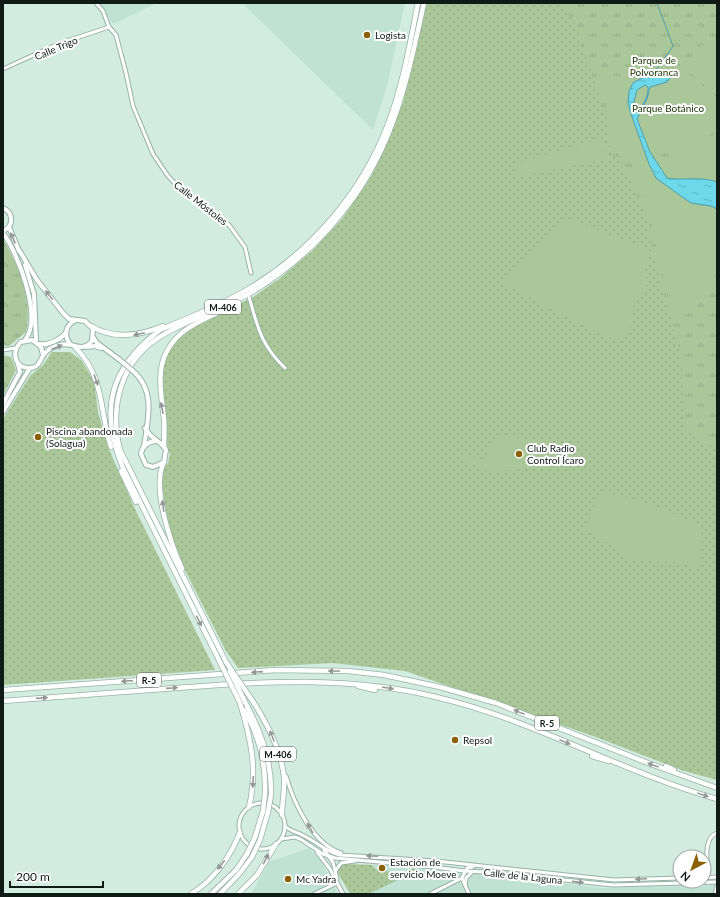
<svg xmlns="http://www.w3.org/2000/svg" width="720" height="897" font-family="Lato,sans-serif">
<defs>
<pattern id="grass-dots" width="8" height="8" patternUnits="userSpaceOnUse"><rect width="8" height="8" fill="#aac799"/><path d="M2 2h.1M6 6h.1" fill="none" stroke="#91aa83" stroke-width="1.8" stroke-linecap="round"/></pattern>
<pattern id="park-tufts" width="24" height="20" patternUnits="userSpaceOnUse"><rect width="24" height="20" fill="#aac799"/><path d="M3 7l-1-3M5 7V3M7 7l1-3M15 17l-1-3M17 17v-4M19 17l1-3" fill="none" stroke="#91aa83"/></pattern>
<pattern id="water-ripples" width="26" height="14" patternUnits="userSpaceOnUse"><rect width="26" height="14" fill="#6dd8e9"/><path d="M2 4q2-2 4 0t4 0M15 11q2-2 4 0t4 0" fill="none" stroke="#5db9c7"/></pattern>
</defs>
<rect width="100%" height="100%" fill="#d2ece2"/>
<g fill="#bfe2d5">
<path d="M99,3H157L113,24Z"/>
<path d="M242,3H405L387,86L373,130Z"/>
<path d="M309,848L322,862L338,894H251L269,862Z"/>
<path d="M341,864L421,866L601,888L717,885V894H354Z"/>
</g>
<g fill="url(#grass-dots)">
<path d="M425,3H717V780L684,771L593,736L405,671L333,663L238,668L226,651L195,590L177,554L170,535L161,481L163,469L168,463L170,454L165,439L161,373L168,353L178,339L200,324L253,297L279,279L312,251L342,219L372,175L403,103Z"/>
<path d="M52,352H70L81,360L94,381L98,412L108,447L135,509L215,670L3,685V419L30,376L43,365Z"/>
<path d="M344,864L372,865L375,869L403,874L412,868L418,870L369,894H350L338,873V868Z"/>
</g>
<g fill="url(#park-tufts)">
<path d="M562,3H717V452L711,446L686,432L684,426L681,355L653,254L645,212L625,170L614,156L610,146L608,123L583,47L576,26Z"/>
<path d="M3,239C19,266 33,301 26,332L9,346L3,345Z"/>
<path d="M3,355L11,357L16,370L3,396Z"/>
</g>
<g fill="#aac799">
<path d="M698,25L717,42V84L693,63L698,50L702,44L709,50L714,51L710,50L705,43H698L690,33L691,28Z"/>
<path d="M667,56L717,97V128L675,149L652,154L625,164L614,147L612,128L601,84L602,76C609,75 616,76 624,77C644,79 654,69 667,56Z"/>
<path d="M717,133V182C701,176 683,181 667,178L657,162L667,159Z"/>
<path d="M603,138L609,159L515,177L518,163Z"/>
<path d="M645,163L649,164C655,178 681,199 696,204C703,206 710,206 717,209V274L705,285L680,315L673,313L650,216L631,174V170Z"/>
<path d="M566,218L650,250L646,267V288L633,307L630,330L622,338L613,339L548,308L502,282C520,257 546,241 566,218Z"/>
<path d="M496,436L553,442L549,467L490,472L456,456L458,453L478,459H484Z"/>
<path d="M601,491L649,504L702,525L700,570L680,562L633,561L611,545L585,530Z"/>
</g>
<path fill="url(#water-ripples)" stroke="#519faa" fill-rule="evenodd" d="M664,74L669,75L670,78L667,82L650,87L647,99L637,119L650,152L667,178C683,181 701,176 717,182V209L711,206L691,203L685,199L656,178L649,164L631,114L628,103L629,91L633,83L642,78ZM645,85L648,87C649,95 642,108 636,113L634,101L637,90Z"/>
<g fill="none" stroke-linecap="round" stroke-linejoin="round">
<path stroke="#519faa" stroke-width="1" d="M652,76L673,46L657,3"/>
<g stroke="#98b2a8" stroke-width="5">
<g id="minor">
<path d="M96,3L103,11L109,27L116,35L126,73L133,106L153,154L168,176L180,189L229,225L245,247L251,273"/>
<path d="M3,69L58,44L109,27"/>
<path d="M249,297C258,328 261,345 285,368"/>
<path d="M3,350L16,348"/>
<path d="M286,776C294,804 313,844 341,853"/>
<circle cx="262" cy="826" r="23"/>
<path d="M285,826C291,832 298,832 304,836C317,842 326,852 340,855L436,861L614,880L680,878"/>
<path d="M281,839L295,837L300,839L323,854L335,858L434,867L464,871L485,872L613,885L717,882"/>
<path d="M324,850L333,862L337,879"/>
<path d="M317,852L330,869L343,894"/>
<path d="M336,870L341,863L355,861"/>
<path d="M708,877C708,864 702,838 717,833"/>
<path d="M704,878L717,877"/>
<path d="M465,885L466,878L472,872"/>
<path d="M314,894L337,883"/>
<path d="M430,894L462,878"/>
<path d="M469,894L462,878L467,868L473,867"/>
<path d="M715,894L717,886"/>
</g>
</g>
<g stroke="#98b2a8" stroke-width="6">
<g id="major">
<path d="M3,208C14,213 14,226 3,231"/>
<path d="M9,227L19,251"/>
<path d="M3,233C18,253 43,318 25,340"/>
<path d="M19,250L37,280L63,313L69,319L85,321L93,329L92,341C81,354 73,341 60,345C55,346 48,349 44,354C40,360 39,368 30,368C14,369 11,350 21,342L32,340L41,347L43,355"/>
<path d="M25,265L34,294L36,341"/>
<path d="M93,337L97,343L120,360"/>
<path d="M39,344C49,345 59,340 66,333"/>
<path d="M71,345C63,336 65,325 76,320"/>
<path d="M86,347L95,346L101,348"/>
<path d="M133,371C156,391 148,419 144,446"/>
<path d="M3,404L20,372L18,364"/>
<path d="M3,412L30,368"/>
<path d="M145,428C152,441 161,440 166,450L164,462L153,467L146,465L141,454C142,446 147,442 156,441"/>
</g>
</g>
<g stroke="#98b2a8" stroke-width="6">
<g id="highway">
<path d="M91,326C114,340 139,336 163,326"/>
<path d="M75,347C105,377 99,410 111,447"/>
<path d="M164,447C164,437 165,428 164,419C160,384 153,356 184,331C196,322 212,316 225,309"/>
<path d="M164,462C151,487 171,544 182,569"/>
<path d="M121,471L136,502"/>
<path d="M216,654L123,468C99,411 109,368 160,330C190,317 222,305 250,288C313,250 362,192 388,124C403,85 410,43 418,3"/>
<path d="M226,662L120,450C109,406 121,359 163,335C189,319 220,310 247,295C281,275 312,249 337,219C393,153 406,85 424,3"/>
<path d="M358,686L375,690"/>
<path d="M3,690L276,670L348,671L384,675L440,687L496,703L648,763L717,788"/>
<path d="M252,700C267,723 281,749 284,777C285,789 282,802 282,815"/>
<path d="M3,701C61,697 118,692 176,688C263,681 351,676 436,697C534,720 621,772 717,799"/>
<path d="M245,702C261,732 272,761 271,795"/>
<path d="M240,703C251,739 258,770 249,807"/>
<path d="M244,710C259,735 266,765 265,794"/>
<path d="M592,756L609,761"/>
<path d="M666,766L674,770"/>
<path d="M255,837L263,811"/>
<path d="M260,840L268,812"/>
<path d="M191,894C214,880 231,856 240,832"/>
<path d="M211,894L236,870L247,854"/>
<path d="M220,894L240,873L252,857"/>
<path d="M238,894L257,875L276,844"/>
</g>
</g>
<use href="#minor" stroke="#fff" stroke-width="3"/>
<use href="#major" stroke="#fff" stroke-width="4"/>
<use href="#highway" stroke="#fff" stroke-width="4.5"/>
<g stroke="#98b2a8" stroke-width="6" stroke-linecap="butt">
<path id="major-bridge" d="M120,360L133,371"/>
</g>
<g stroke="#98b2a8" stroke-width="6" stroke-linecap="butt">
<g id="highway-bridge">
<path d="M216,654L240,703"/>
<path d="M226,662L252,700"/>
<path d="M230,671L245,702"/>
<path d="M263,811L265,794"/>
<path d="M268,812L271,795"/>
<path d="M247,854L255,837"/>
<path d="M252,857L260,840"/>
</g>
</g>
<use href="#major-bridge" stroke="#fff" stroke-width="4"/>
<use href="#highway-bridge" stroke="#fff" stroke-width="4.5"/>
</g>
<defs><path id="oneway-solid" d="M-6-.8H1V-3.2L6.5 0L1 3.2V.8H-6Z"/></defs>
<g fill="#939897">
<use href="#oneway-solid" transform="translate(13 238) rotate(-113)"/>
<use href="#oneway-solid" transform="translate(49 295) rotate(-129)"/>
<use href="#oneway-solid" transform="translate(139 334) rotate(168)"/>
<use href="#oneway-solid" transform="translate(57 347) rotate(-21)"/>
<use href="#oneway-solid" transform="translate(96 380) rotate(70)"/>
<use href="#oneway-solid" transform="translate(162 408) rotate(-101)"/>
<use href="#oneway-solid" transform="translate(163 506) rotate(-98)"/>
<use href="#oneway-solid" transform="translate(199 621) rotate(63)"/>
<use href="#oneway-solid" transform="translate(334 671) rotate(-180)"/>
<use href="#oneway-solid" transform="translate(257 672) rotate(176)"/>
<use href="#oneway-solid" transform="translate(127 681) rotate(176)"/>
<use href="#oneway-solid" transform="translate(172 688) rotate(-4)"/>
<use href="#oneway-solid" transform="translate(388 688) rotate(10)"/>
<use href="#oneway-solid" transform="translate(42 698) rotate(-4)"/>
<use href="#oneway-solid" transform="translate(519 712) rotate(-158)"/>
<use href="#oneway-solid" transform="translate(272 736) rotate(-112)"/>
<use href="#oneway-solid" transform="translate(565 742) rotate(22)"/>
<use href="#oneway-solid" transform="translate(653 765) rotate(-160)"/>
<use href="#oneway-solid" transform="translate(253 782) rotate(93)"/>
<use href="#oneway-solid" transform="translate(703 795) rotate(19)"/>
<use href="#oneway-solid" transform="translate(310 828) rotate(-120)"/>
<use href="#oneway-solid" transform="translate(372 856) rotate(-177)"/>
<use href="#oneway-solid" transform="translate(266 859) rotate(-61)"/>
<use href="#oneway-solid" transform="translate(221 865) rotate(129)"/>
<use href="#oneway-solid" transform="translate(641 879) rotate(178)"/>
<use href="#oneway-solid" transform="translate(578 882) rotate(6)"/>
</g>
<g fill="#8a5f01" stroke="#fff" stroke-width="1.5">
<circle cx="367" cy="35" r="4"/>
<circle cx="38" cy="437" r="4"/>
<circle cx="519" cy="454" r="4"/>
<circle cx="455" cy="740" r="4"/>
<circle cx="382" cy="868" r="4"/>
<circle cx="288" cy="879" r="4"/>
</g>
<g text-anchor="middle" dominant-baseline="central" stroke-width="4" stroke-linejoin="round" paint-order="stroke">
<g fill="#fff" stroke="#585f5d" stroke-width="1">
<rect x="205" y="300" width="36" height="14" rx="3"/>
<rect x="137" y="673" width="24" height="14" rx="3"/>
<rect x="535" y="716" width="24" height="14" rx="3"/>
<rect x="260" y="747" width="36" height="14" rx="3"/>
</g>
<g font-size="9" font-weight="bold" fill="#101a17">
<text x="223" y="307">M-406</text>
<text x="149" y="680">R-5</text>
<text x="547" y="723">R-5</text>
<text x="278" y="754">M-406</text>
</g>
<g font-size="10" fill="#101a17" stroke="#fff" text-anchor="start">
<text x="375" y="35">Logista</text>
<text x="46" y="431">Piscina abandonada<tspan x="46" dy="12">(Solagua)</tspan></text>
<text x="527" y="448">Club Radio<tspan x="527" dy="12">Control Ícaro</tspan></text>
<text x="463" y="740">Repsol</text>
<text x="390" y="862">Estación de<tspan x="390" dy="12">servicio Moeve</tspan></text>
<text x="296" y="879">Mc Yadra</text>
</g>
<g font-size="10" fill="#101a17" stroke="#fff">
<text transform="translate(56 48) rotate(-23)">Calle Trigo</text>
<text transform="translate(201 203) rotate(38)">Calle Móstoles</text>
<text transform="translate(523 876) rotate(6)">Calle de la Laguna</text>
</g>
<g font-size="10" fill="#1a3303" stroke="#fff">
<text x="654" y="60">Parque de<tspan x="654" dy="12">Polvoranca</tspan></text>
<text x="668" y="108">Parque Botánico</text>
</g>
</g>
<rect width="720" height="897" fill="none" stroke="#101a17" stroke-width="8"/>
<g transform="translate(692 869) rotate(221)"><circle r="19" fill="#ffffff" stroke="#9fa3a2"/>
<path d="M0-3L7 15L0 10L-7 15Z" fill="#8a5f01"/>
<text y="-6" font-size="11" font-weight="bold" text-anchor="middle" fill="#101a17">N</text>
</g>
<path d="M10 881v6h93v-6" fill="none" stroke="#101a17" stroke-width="2"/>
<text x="16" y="881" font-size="12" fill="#101a17" stroke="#ffffff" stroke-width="3" paint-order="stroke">200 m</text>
</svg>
